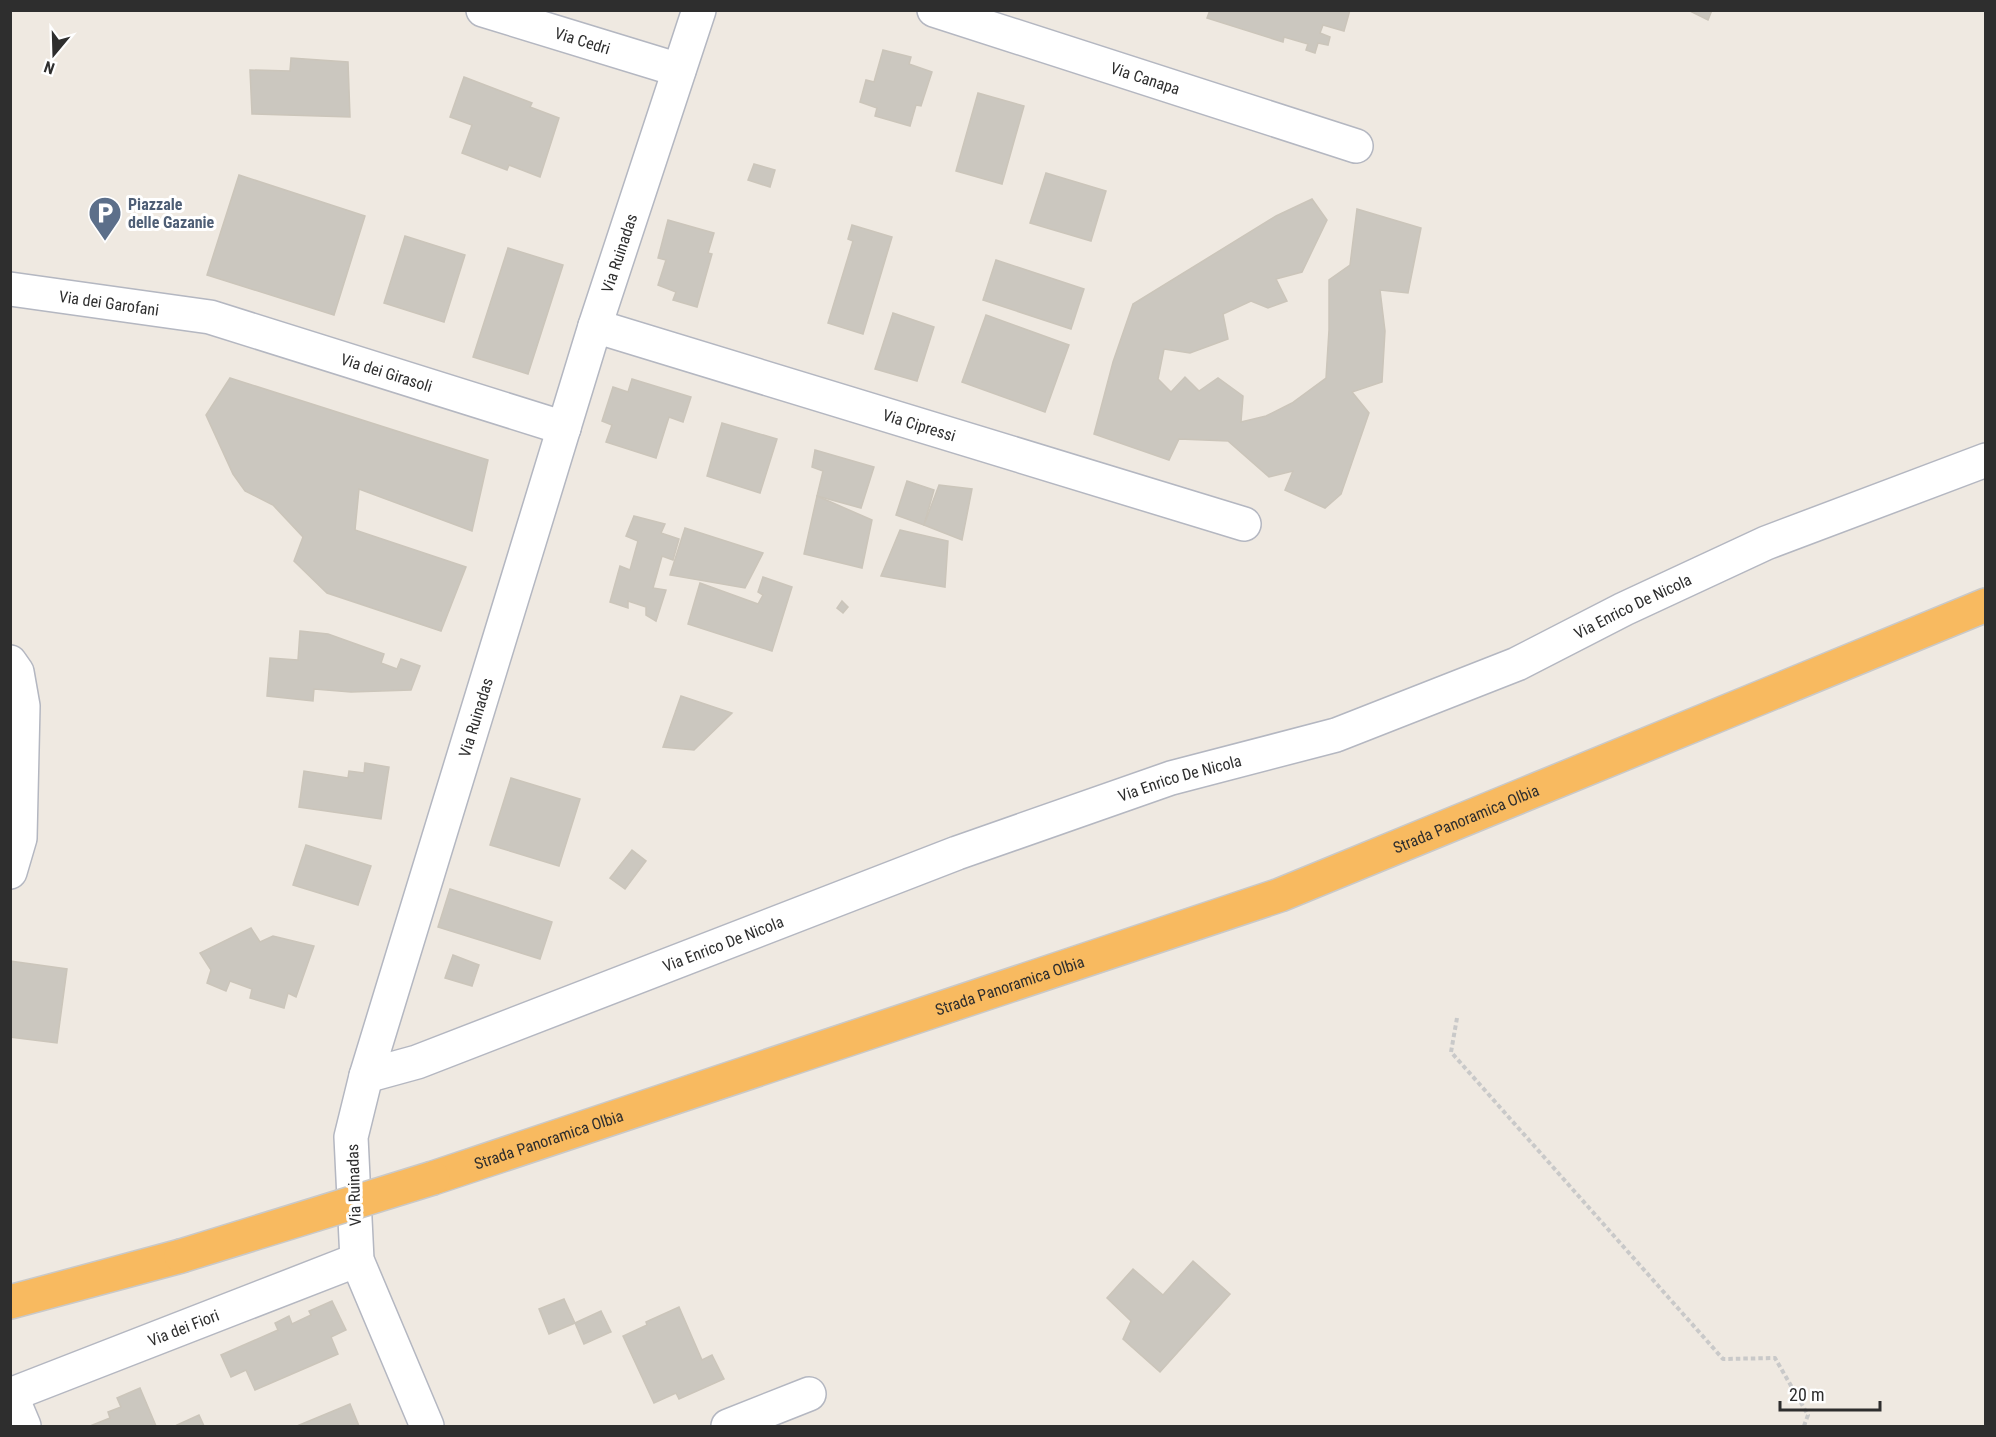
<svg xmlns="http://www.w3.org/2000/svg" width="1996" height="1437" font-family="'Roboto Condensed',sans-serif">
<rect width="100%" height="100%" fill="#efe9e1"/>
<g fill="#cbc7bf" stroke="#cbc5ba" stroke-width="1.5">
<path d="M1210,10H1350L1344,31L1323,25L1320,33L1330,37L1328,45L1318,43L1315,53L1306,50L1308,44L1284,37L1283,42L1207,18Z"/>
<path d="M1688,10H1712L1708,20Z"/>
<path d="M883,50L911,57L909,64L932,72L921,106L916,105L910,126L875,116L877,108L860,102L866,80L874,82Z"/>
<path d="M291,58L348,62L350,117L252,114L250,70L290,71Z"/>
<path d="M464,77L532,103L530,107L559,118L540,177L509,165L507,170L462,153L472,125L450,117Z"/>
<path d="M978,93L1024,106L1002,184L956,171Z"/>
<path d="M754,164L775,170L770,187L748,180Z"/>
<path d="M1046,173L1106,191L1091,241L1030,223Z"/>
<path d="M239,175L365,216L334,315L207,275Z"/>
<path d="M1312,199L1327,220L1302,272L1276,279L1287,301L1268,308L1251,301L1223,314L1228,339L1190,353L1164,349L1158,379L1171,392L1185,377L1199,391L1218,378L1243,396L1241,422L1266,416L1292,403L1326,378L1329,330V280L1350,265L1357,209L1421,228L1408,293L1380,290L1385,331L1382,382L1352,392L1369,413L1341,494L1325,508L1285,490L1293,471L1269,477L1228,441L1179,439L1169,460L1094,434L1113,362L1133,304L1276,216Z"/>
<path d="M668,220L714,233L708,253L712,254L697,307L673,300L676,292L658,285L666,260L658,258Z"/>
<path d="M852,225L892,237L863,334L828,323L853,241L848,239Z"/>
<path d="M405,236L465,255L444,322L384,303Z"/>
<path d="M508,248L563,265L528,374L473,357Z"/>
<path d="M996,260L1084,289L1071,329L983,300Z"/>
<path d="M893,313L934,327L917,381L875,369Z"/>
<path d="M986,315L1069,345L1045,412L962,382Z"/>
<path d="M230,378L488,460L472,531L359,489L355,530L466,567L441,631L327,593L294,561L303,537L273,505L245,491L233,474L206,415Z"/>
<path d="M632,379L691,397L683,422L669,417L656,458L606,442L612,425L602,421L613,387L628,392Z"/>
<path d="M722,423L777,439L760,493L707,476Z"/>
<path d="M815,450L874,467L861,508L817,496L823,471L812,467Z"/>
<path d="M907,481L934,490L924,525L896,515Z"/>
<path d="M939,485L972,489L962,540L924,525Z"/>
<path d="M817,496L872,520L862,568L804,554Z"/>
<path d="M634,516L665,524L661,533L679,539L673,560L662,556L653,588L666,590L656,621L646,615V607L628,601V608L610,602L620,566L630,570L638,541L626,536Z"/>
<path d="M685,528L763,553L745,588L670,575Z"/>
<path d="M900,530L948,541L945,587L881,576Z"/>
<path d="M763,577L792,587L772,651L688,624L700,583L758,604L763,595L758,592Z"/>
<path d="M842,601L848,607L843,613L837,608Z"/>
<path d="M300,631L328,634L384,654L381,663L397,669L401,659L420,666L411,690L351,692L314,689L313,701L267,696L270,658L298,660Z"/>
<path d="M681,696L732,713L694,750L663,747Z"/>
<path d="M365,763L389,767L381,819L299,807L304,771L348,778L349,771L364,773Z"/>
<path d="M511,778L580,799L559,866L490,845Z"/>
<path d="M306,845L371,866L358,905L293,885Z"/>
<path d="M632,850L646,861L625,889L610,878Z"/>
<path d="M450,889L552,922L540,959L438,927Z"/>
<path d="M251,928L260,942L273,936L314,946L296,997L288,993L284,1008L250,998L252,989L230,981L226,991L207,983L211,970L200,953Z"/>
<path d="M453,955L479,965L472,986L445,978Z"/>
<path d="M10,961L67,969L57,1043L10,1037Z"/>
<path d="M1193,1261L1230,1294L1160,1372L1123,1339L1131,1321L1107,1298L1133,1269L1163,1295Z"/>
<path d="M564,1299L575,1323L549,1334L539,1309Z"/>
<path d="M332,1301L346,1330L331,1337L338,1354L255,1390L246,1370L231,1377L221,1355L278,1330L275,1323L289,1316L292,1324L311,1315L309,1311Z"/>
<path d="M679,1307L702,1360L712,1355L724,1379L679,1399L676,1393L654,1403L623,1336L647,1325L646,1322Z"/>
<path d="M601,1311L611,1332L584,1344L575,1323Z"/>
<path d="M140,1388L156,1426H90L110,1418L108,1412L121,1407L117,1398Z"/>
<path d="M350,1404L359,1426H297Z"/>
<path d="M199,1415L204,1426H178L177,1425Z"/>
</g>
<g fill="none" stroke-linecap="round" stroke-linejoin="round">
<g stroke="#b4b7c1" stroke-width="36">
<g id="minor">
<path id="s1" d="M483,10L679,70"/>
<path id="s2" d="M934,10L1356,146"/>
<path id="s3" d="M10,289L210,317L564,428"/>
<path id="s4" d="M595,326L1244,524"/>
<path d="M10,662L17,672L23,706L20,838L10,872"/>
<path id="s5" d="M366,1076L417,1062L957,853L1171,778L1336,735L1517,664L1624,609L1766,543L1986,460"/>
<path id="s6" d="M10,1395L357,1260"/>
<path d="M11,1395L24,1426"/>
<path id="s7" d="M427,1426L357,1260L351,1137L366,1076L595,326L699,10"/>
<path d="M728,1426L809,1394"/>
</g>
</g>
<g stroke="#c9c9c9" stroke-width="36">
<g id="trunk">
<path id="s8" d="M433,1178L1280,895L1986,605"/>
<path d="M10,1302L181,1256"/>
</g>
</g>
<path stroke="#c9c9c9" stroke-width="4" stroke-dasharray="4.5 3" stroke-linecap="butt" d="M1457,1018L1451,1052L1723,1359L1775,1358L1808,1415L1804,1426"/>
<use href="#minor" stroke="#fff" stroke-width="33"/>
<use href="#trunk" stroke="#f8ba60" stroke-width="33"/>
<g stroke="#c9c9c9" stroke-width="36" stroke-linecap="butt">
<path id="trunk-bridge" d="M181,1256L433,1178"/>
</g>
<use href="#trunk-bridge" stroke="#f8ba60" stroke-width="33"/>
</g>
<defs>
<g id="parking-pin" transform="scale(1.725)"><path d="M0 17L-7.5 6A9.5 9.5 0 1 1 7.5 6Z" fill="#5c6f8a" stroke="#fff"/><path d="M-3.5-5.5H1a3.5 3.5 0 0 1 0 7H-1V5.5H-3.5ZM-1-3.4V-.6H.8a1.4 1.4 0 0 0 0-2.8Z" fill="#fff"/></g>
</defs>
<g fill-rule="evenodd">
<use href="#parking-pin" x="105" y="213"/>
</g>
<g text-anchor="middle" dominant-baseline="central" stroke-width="6" stroke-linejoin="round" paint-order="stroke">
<g font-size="16" fill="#2e2e2e" stroke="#fff">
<text stroke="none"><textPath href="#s1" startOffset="104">Via Cedri</textPath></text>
<text stroke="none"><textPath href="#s2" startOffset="222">Via Canapa</textPath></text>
<text stroke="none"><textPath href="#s7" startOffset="1227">Via Ruinadas</textPath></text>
<text stroke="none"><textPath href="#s3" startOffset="100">Via dei Garofani</textPath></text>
<text stroke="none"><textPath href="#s3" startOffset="387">Via dei Girasoli</textPath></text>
<text stroke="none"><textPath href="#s4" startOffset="339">Via Cipressi</textPath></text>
<text stroke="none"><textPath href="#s5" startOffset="1353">Via Enrico De Nicola</textPath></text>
<text stroke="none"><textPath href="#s7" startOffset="741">Via Ruinadas</textPath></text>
<text stroke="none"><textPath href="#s5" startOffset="867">Via Enrico De Nicola</textPath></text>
<text stroke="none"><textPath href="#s8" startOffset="1094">Strada Panoramica Olbia</textPath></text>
<text stroke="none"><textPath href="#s5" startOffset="381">Via Enrico De Nicola</textPath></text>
<text stroke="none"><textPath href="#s8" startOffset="608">Strada Panoramica Olbia</textPath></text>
<text stroke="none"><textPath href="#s8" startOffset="122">Strada Panoramica Olbia</textPath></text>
<text transform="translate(354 1185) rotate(-92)">Via Ruinadas</text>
<text stroke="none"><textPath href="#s6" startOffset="186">Via dei Fiori</textPath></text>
</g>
<g font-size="16" font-weight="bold" fill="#4e5e75" stroke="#fff" text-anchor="start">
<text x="128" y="204">Piazzale<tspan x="128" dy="18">delle Gazanie</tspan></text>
</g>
</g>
<rect width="1996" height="1437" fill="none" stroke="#2e2e2e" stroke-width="24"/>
<g transform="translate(54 54) rotate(199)" stroke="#ffffff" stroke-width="4.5" paint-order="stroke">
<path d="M0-4.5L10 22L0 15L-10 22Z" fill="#2e2e2e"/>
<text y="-9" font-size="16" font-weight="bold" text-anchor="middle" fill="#2e2e2e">N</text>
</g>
<path d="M1780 1401v9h100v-9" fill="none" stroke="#2e2e2e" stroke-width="3"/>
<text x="1789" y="1401" font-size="18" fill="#2e2e2e" stroke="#ffffff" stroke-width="4.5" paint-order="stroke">20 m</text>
</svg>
